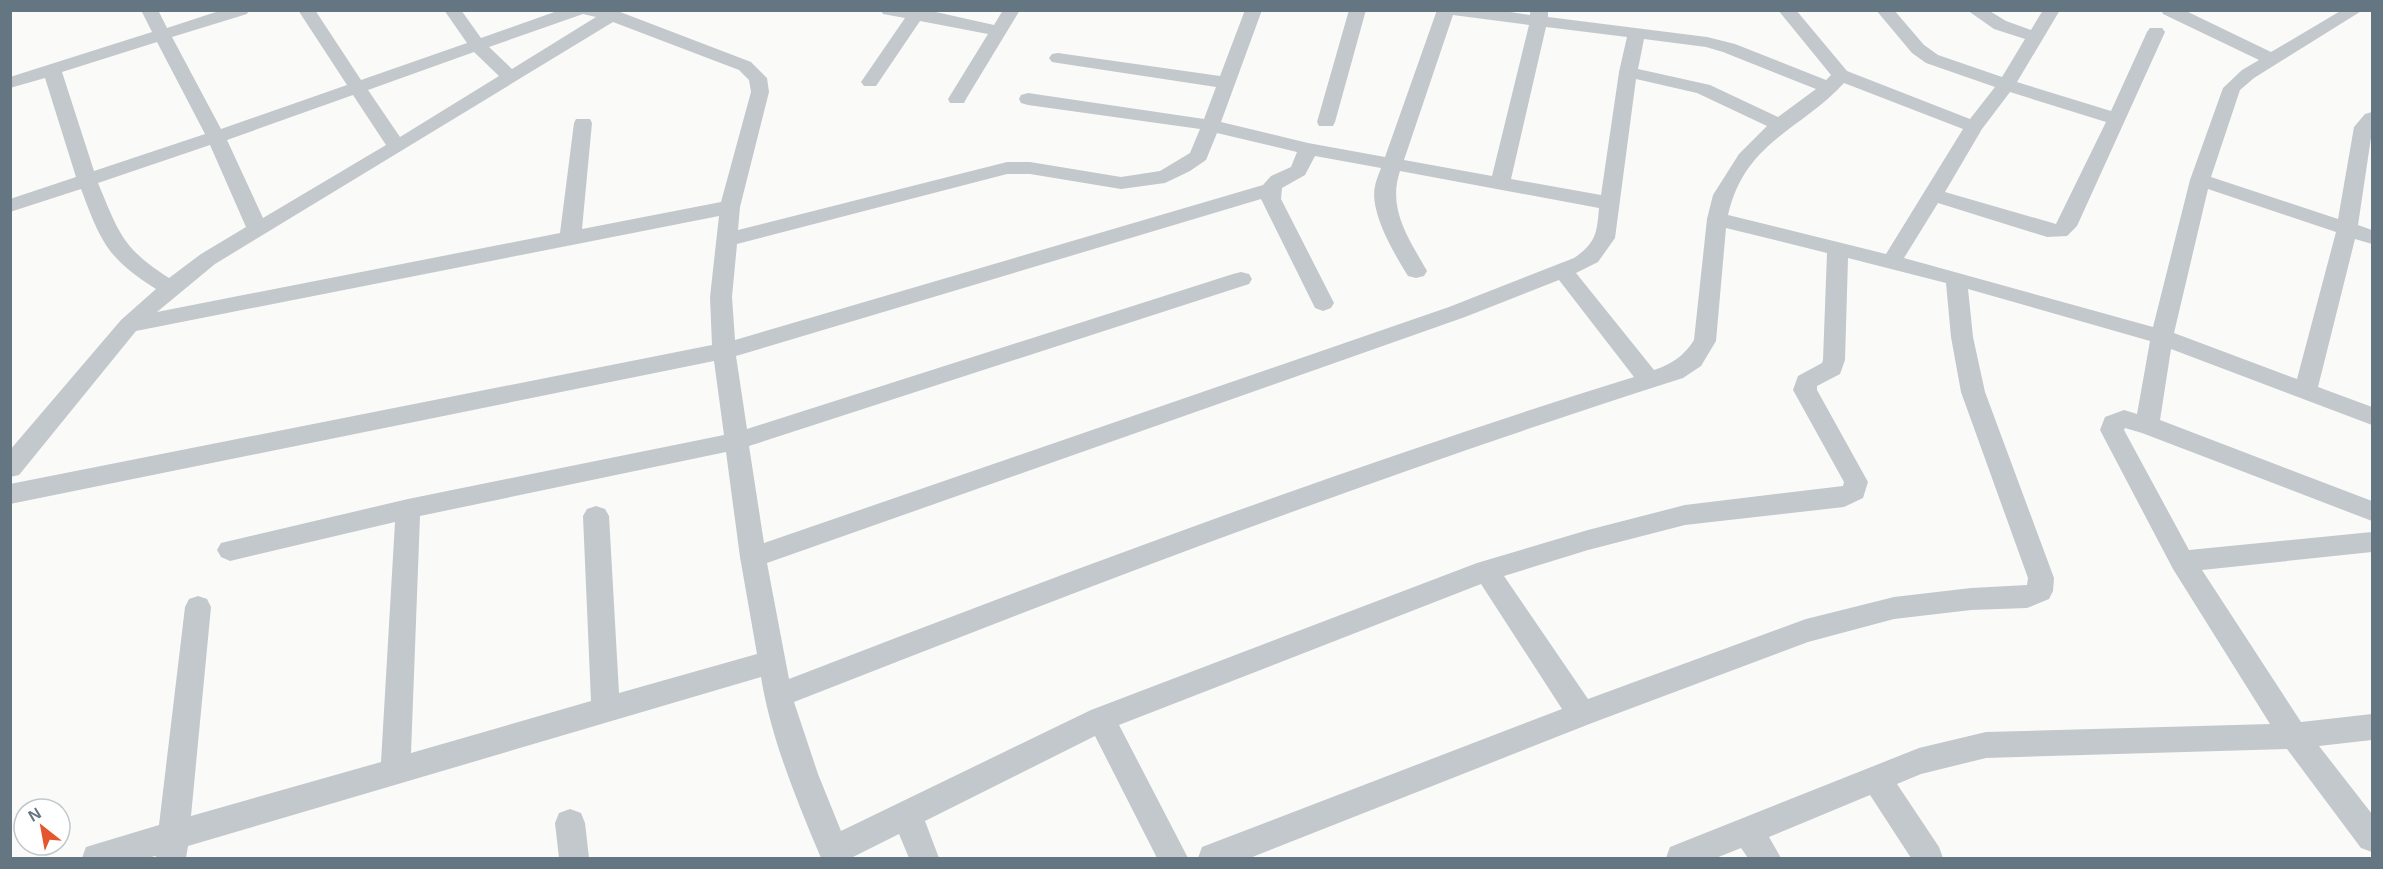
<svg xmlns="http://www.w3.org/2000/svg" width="2383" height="869" font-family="Helvetica,sans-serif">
<rect width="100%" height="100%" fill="#fafaf8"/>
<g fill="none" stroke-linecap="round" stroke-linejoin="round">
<g fill="#c3c8cc" fill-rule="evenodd">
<path d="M141,10H158L167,28L222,10H249L247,14L172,37L221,129L347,85L298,10H315L361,80L467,43L444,10H461L481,38L560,10H615L751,62L767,78L769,92L740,207L738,230L1007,162H1030L1121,177L1160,171L1190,153L1200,129L1028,105L1021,103L1019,99L1021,95L1028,93L1204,119L1216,87L1058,63L1052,62L1049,58L1052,54L1058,53L1220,76L1245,10H1262L1221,122L1308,143L1385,157L1437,10H1498L1530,15V10H1548V17L1707,37L1735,44L1826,80L1831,75L1778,10H1796L1847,71L1970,119L1995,87L1926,63L1912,53L1876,10H1894L1924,45L1938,55L2002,77L2025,39L1994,29L1967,10H1988L2006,21L2031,30L2043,10H2060L2017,82L2111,111L2147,32L2150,28H2162L2165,32L2077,226L2067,236L2047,237L1938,203L1904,258L2153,327L2190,180L2223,88L2242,70L2259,60L2163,14L2161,10H2184L2271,52L2342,10H2363L2254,78L2240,90L2211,177L2338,219L2354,127L2365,114L2372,112V131L2358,225L2372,230V244L2355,239L2318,387L2372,407V425L2171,349L2160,420L2372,501V521L2142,433L2125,428L2124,430L2189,550L2372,532V552L2202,570L2301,722L2372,714V740L2319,746L2372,814V852L2361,848L2287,749L1986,758L1921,774L1897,784L1939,847L1943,858H1911L1870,795L1769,837L1781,858H1748L1741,848L1716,858H1666L1670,847L1919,748L1986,732L2270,724L2173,569L2100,430L2105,417L2124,410L2137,414L2150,341L1968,289L1973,337L1985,392L2054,578L2053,591L2049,599L2027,608L1971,610L1894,619L1808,642L1592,723L1250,858H1198L1202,847L1562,709L1481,584L1119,725L1188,858H1157L1095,736L925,821L939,858H909L899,834L851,858H821C797,801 771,739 761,677L188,846L186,858H156V856L146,858H82L86,847L159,825L185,607L189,599L198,596L207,599L211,607L191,816L381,762L395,522L230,561L221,557L217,550L221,543L408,499L724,435L714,361L10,504V484L712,345L710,297L719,216L136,331L19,475L10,477V450L121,320L156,289C107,258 101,242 81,189L10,212V199L76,177L45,78L10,88V77L152,32ZM583,14L596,17L512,69L489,47ZM1453,15L1529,25L1492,176L1404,160ZM613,22L739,70L749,80L751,92L721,202L582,229L592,123L590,119H576L574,123L560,233L157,312L215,264ZM1546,27L1627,37L1619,72L1601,195L1511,179ZM1644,39L1706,47L1723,52L1816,89L1778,117L1710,85L1638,69ZM157,42L205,134L94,171L62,72ZM474,52L499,76L400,137L368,90ZM1636,79L1697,93L1767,126L1739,154L1713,195L1707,219L1694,340C1684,356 1672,364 1654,370L1576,273L1598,262L1615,238ZM1844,83L1963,129L1886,254L1728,215C1745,141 1800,131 1844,83ZM2010,92L2106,122L2056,224L1945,192L1982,129ZM353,95L386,145L263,218L227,140ZM1217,133L1297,152L1291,167L1271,176L1263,185L735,340L732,297L737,244L1007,174H1030L1121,189L1165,183L1190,171L1206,160ZM210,145L246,227L201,254L169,278C122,248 119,233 98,183ZM1315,156L1381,168C1379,174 1376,180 1375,186C1369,212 1395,255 1408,276L1416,278L1424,276L1427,271C1409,239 1387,209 1400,171L1599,208C1597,233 1596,243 1574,258L1449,307L764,543L749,446L1249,284L1252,279L1249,274L1241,272L1233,274L747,429L736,356L1261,199L1315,308L1323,311L1331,308L1334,303L1281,199L1282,188L1305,175ZM2208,189L2336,232L2297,379L2174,333ZM1726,228L1827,253L1823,360L1822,363L1798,376L1793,390L1844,482L1843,486L1685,505L1588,530L1477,563L1091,710L841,831L818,774L794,702C1088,586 1382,474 1683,378L1701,366L1716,341ZM1848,258L1946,283L1951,337L1961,392L2028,578L2027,585L1971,588L1894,597L1806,619L1588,699L1504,576L1588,550L1685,525L1844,507L1863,498L1868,482L1817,390V386L1840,374L1845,360ZM1559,280L1634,377C1348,466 1068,571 789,679L767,563L1465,317ZM726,452L740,557L757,654L619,693L609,516L605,509L596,506L587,509L583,516L591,701L411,753L420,516Z"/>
<path d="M881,10H927L994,25L1003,10H1020L966,99L964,103H950L948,99L988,34L920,21L876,86H864L861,82L905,18L883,14Z"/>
<path d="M1349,10H1366L1335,122L1333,126H1319L1317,122Z"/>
<path d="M570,809L581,813L585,823L589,858H559L555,823L559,813Z"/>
</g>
</g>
<rect width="2383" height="869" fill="none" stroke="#657683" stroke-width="24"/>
<g transform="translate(42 827) rotate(329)"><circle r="28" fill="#ffffff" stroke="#c1c8cd" stroke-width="1.5"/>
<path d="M0-4.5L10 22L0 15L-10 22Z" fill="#e4572e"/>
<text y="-9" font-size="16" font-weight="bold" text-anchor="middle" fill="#657683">N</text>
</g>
</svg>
